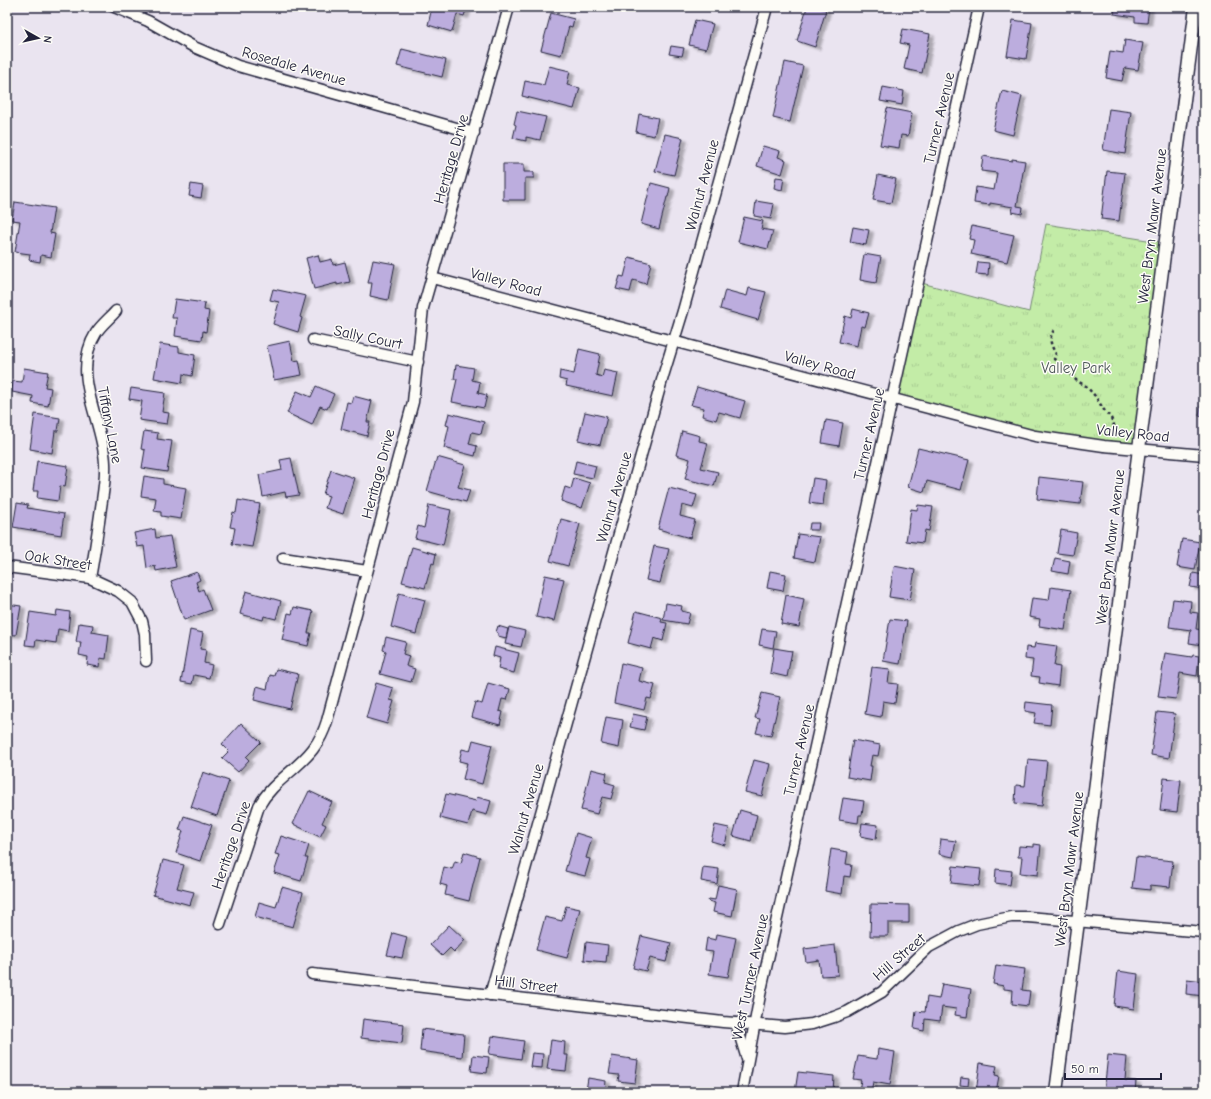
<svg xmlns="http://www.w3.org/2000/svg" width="1211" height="1099" font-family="'Comic Neue',sans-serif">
<defs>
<pattern id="park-tufts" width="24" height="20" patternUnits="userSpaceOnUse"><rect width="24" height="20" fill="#c3eca7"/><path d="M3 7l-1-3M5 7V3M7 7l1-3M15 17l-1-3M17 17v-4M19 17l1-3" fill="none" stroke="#a7ca91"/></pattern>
<filter id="shadow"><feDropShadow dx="4.5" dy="2.5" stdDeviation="1" flood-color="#0004"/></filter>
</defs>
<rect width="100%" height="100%" fill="#eae4f0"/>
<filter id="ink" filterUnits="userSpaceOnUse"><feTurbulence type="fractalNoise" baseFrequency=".025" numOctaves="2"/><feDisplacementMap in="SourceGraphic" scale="8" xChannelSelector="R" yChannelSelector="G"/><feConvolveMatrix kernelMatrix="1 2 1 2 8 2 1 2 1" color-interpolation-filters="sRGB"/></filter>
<g filter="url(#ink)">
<path fill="url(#park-tufts)" stroke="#728771" d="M1046,224L1166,243L1139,450L1035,436L892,399L918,282L1029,312Z"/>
<g fill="#bcadde" stroke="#22223b" filter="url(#shadow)">
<path d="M432,7H467L464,16L457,14L452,32L428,25Z"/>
<path d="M807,7H815L826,10L815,47L797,41Z"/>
<path d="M1115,7H1149L1147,23L1135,22V17L1114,14Z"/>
<path d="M551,13L574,19L572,27L569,26L561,55L541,50Z"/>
<path d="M695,20L713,24L706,49L689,45Z"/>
<path d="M1013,20L1032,23L1026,59L1007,56Z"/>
<path d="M903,29L930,34L922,73L904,69L909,45L900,43Z"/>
<path d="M1125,40L1143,43L1138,70L1125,68L1122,81L1106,78L1110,51L1123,53Z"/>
<path d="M671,46L684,48L682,56L669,54Z"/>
<path d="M402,49L446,60L442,77L397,66Z"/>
<path d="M785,62L803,66L790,122L773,118Z"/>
<path d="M549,66L570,71L567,85L580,88L574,109L522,96L525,81L544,85Z"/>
<path d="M883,87L904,91L902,105L880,101Z"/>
<path d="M1002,91L1022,96L1013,135L993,130Z"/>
<path d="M887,108L912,113L908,136L901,135L899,148L880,145Z"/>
<path d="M1109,109L1131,112L1125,154L1103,150Z"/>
<path d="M517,111L546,117L540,140L526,137V141L513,138L516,125L514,124Z"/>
<path d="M639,114L658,118L654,136L636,132Z"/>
<path d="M665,134L683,138L674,175L655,171Z"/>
<path d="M763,146L780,151L778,157L786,160L782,174L757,166Z"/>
<path d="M983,156L1012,161V159L1025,161L1017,206L1023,207L1022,214L1012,212L1013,207L990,203V205L974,203L976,187L994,190L997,173L981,171Z"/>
<path d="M503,164H524V172H534V178H525V200H503Z"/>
<path d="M1107,171L1125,173L1119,221L1101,219Z"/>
<path d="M878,175L896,179L891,203L873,200Z"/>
<path d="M776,177L784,178L782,190L774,188Z"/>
<path d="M651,183L670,188L668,197H667L659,229L641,224Z"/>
<path d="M191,184L203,186L201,198L189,196Z"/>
<path d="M756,201L774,204L771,219L754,216Z"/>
<path d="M15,202L54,208L50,233L55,234L51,257L41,255L40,262L29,260L30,254L15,252L20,221L12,220Z"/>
<path d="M744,217L763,221L761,229L773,231L768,249L738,242Z"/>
<path d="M972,226L1014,235L1007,262L971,254L974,240L969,239Z"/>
<path d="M853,227L869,230L866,245L850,242Z"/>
<path d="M864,254L881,257L876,283L860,280Z"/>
<path d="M318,255L320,262L332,259L333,265L345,262L350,282L337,285V283L314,289L306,258Z"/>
<path d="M629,257L651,263L646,284L633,280L630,292L616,289L620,276L624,277Z"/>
<path d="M373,260L395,264L388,300L370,296L372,283H368Z"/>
<path d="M978,262L989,263L988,275L976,274Z"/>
<path d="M749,288L766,292L758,320L720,309L725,290L747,296Z"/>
<path d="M273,289L306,296L300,317L302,318L298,332L273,324L279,302L270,300Z"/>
<path d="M175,299L205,303L204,310L209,311L206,332L203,331L202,340L175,336L177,318H172Z"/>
<path d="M853,309L869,313L865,327L861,326L857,346L839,342L845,316L851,318Z"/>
<path d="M1203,324H1204V349L1201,348Z"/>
<path d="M290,341L294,361L299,360L302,375L274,380L267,346Z"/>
<path d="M160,344L179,347V352L195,355L192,376L183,374L182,383L154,378Z"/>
<path d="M579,349L600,354L596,375L602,377L604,370L618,373L613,396L566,386L567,381L559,379L560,371L574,374Z"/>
<path d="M456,365L474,368L472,380L480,382L478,393L487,395L484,408L452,402L457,379H454Z"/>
<path d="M24,368L48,372L45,387L51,388L48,406L32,403L33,396L12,392L13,381L22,382Z"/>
<path d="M316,386L334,394L327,409L320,406L312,425L287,413L297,391L311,397Z"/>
<path d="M697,387L745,401L740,418L719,412L716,420L702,416L704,408L691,405Z"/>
<path d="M131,388L165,393L162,412L169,413L167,424L139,420L142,401L129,399Z"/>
<path d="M353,396L372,401L367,422H370L367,436L341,429L347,402L351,403Z"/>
<path d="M1201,402L1204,403V417L1199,416Z"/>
<path d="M585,412L607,417L600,445L578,440Z"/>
<path d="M449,413L484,422L481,434L472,432L469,444L477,446L475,456L444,448L449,426L446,425Z"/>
<path d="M35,414L60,418L58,431H55L52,453L30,449Z"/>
<path d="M826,420L843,423L839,446L822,443Z"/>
<path d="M144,431L158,433L157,439L172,441L167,472L142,468L145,450L141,449Z"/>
<path d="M682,431L700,436L699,441L708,443L701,468L718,472L714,486L685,479L690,459L676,455Z"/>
<path d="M918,448L969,460L961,490L927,481L924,492L908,487Z"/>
<path d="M437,457L465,465L458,487L470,490L466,502L427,491Z"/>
<path d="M291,458L299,495L286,497L285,492L263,497L259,475L282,470L280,460Z"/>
<path d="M37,461L68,466L65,487L60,486L58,501L37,498L38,491H33Z"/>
<path d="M576,461L596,466L593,478L573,474Z"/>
<path d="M331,470L354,478L343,514L325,508L329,496L323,494Z"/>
<path d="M144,476L163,479V484L186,488L181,519L161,516V512L154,511L156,498L141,496Z"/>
<path d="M1039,477L1083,482L1080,504L1037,499Z"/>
<path d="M574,478L590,483L582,508L561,501L565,487L571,489Z"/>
<path d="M813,478L826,480L823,505L809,503Z"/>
<path d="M669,488L697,495L693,508L682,505L680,516L695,520L690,538L658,529Z"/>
<path d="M238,500L260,504L252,547L232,544L235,528L230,527L233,512L236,513Z"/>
<path d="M17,503L28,505L27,508L64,514L61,535L13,527Z"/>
<path d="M429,505L451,510L443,545L415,538L418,526L424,528Z"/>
<path d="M918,505L933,507L929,531L925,530L923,543L906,541L911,509L917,510Z"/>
<path d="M561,519L580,524L568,566L550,561Z"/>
<path d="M810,523H819L818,530H809Z"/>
<path d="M155,529L156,538L170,536L176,567L156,571L155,566L147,568L144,546L137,547L134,533Z"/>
<path d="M1061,530L1077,533L1073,555L1057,553Z"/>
<path d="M798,534L820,537L815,562L794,558Z"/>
<path d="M1182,539L1200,542L1195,570L1177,567Z"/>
<path d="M654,546L669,549L660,583L646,580Z"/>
<path d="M412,547L436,554L434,564L432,563L425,588L402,582Z"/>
<path d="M1055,558L1070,561L1068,574L1052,571Z"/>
<path d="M894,566L915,570L910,600L889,597Z"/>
<path d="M770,571L786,574L783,591L767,588Z"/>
<path d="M197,572L200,580L196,582L199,591L203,589L211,610L184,620L171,581Z"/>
<path d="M1193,573L1204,575V589L1190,587Z"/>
<path d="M545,575L564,579L554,621L536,617Z"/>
<path d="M1051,587L1071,590L1065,630L1039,626L1040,619L1029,617L1032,598L1049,600Z"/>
<path d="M246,591L281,601L276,619L264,616L263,620L240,614Z"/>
<path d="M399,593L425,600L416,634L391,627Z"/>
<path d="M786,595L804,599L799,627L781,624Z"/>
<path d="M1173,599L1191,601L1190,612L1198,613L1196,629L1204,630L1203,645L1189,643L1191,630L1169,627Z"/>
<path d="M666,603L682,606L681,611L690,613L687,624L663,620Z"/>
<path d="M7,604L21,606L16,635L7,634Z"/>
<path d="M294,607L313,611L308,633H311L308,646L282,640L288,613L292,614Z"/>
<path d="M57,610L70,612L68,631L58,629L56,643L36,640L35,646L25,645L30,612L56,616Z"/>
<path d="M636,611L662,618L661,622L667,623L663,641L654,638L651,649L628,643Z"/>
<path d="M890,619L907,621L900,664L883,661Z"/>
<path d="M79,623L93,625L92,632L109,635L106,659L100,658L99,667L87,665L88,657L79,655L81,642H76Z"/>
<path d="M498,626L508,629L506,638L498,636V633L496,632Z"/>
<path d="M509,627L525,631L521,647L505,644Z"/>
<path d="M762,629L776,631L773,648L759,645Z"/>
<path d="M190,630L203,633L200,649L206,650L204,663L212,665L209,678L194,675L192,684L181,682Z"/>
<path d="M386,637L406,642L403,654L409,656L406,666L415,669L411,682L380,674L386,651L383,650Z"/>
<path d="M1035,643L1057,646L1054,666L1060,667L1058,686L1039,683L1040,677L1031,676L1033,660L1025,659L1026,647L1034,648Z"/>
<path d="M495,647L519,653L514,673L498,669L500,658L493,656Z"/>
<path d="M774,648L792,651L787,677L770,673Z"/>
<path d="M1165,653L1192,657L1193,655L1199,656L1197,676L1180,673L1176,699L1158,697Z"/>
<path d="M621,663L642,668L639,681L655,685L651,699L647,698L644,710L614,703Z"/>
<path d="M872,667L890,669L888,683L898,684L895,703L883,701L881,717L865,714Z"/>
<path d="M276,669L298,674L290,709L254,700L257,686L267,689L270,675L274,676Z"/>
<path d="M376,683L393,688L390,700L394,701L387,724L366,718Z"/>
<path d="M488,683L510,689L507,700L502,699L499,711L503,712L500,725L471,717L475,702L482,704Z"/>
<path d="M762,693L780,697L771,736L756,733L760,719L755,718Z"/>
<path d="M1026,702L1052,705L1050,725L1034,723L1036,713L1025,711Z"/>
<path d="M1157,712L1175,714L1169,758L1151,755Z"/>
<path d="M633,714L647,717L644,730L630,727Z"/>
<path d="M606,717L623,720L619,748L601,744Z"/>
<path d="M241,723L261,742L246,757L249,760L238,772L222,758L229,751L222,744Z"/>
<path d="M473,740L492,745L482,784L463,779L467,763L459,761L462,749L470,751Z"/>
<path d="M853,740L880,745L878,756L872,755L870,766H872L870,781L847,777Z"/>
<path d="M1028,759L1047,761L1042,806L1015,803L1016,785L1025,786Z"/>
<path d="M754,760L770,764L762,796L745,792Z"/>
<path d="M591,769L607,773L605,782L615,785L611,799L602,797L597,814L581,810Z"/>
<path d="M203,772L229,781L217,816L191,807Z"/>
<path d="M1164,778L1181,780L1177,812L1160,810Z"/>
<path d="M309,791L332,802L322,823L326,825L320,837L293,824Z"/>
<path d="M446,794L476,801L477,797L491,801L487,815L472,811L468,825L440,818Z"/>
<path d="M843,798L864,801L862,815H859L858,823L839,820Z"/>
<path d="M740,810L757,815L751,841L733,836Z"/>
<path d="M184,816L212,825L200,861L176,853L183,831L179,830Z"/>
<path d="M862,823L878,825L876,839L860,836Z"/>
<path d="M715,825L729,828L725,845L711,841Z"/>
<path d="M576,833L592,838L586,858L590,859L585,876L565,871Z"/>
<path d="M281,836L309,845L305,858H308L301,881L274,873L280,855L275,854Z"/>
<path d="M941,839L956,841L953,857L939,854Z"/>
<path d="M1034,844L1041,845L1038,875L1020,873L1022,857H1018L1019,846L1034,847Z"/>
<path d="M831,849L848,852L846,864L852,865L850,877L844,876L842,894L825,891Z"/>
<path d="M464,852L480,857L469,901L445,895L447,886L440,884L444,867L452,869L455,861L461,863Z"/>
<path d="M1136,857L1173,861L1170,887L1150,885V890L1132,888Z"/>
<path d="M163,860L184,865L177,888L194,892L190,905L153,895Z"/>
<path d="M953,866L981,869L979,886L951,883Z"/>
<path d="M703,867L719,869L717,884L701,881Z"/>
<path d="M996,869L1012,871L1010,885L995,883Z"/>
<path d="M718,885L737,889L732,916L713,912L715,903L708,901L709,899L715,900Z"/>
<path d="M282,887L303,893L293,927L255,917L259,902L276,907Z"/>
<path d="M871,904L909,905V923H888V936H870Z"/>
<path d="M566,906L580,909L567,958L536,950L545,917L562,921Z"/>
<path d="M449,925L465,940L454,952L450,948L442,956L430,945Z"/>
<path d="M393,933L407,937L402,958L387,955Z"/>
<path d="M717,934L736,938L728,977L709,974L713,952L705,951L707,938L716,940Z"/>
<path d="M641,936L671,943L666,962L650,958L646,971L633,968Z"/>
<path d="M586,942L608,945L606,962L584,960Z"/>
<path d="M835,945L838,975L821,976L819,960L806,962L804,949Z"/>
<path d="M996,965L1025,969L1022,990L1030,991L1028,1006L1012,1004L1013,990L1004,989V986L993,984Z"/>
<path d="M1118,971L1138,974L1134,1009L1114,1006Z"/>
<path d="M1187,979L1204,981V996L1186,994Z"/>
<path d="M942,984L971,989L967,1017L955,1015L956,1009L942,1007L940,1021L925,1019L924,1031L914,1029L916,1011L925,1012L927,997L939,999Z"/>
<path d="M363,1019L404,1024L402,1043L361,1038Z"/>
<path d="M422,1029L464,1034L462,1057L420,1051Z"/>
<path d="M492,1036L524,1041L521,1059L489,1054Z"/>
<path d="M551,1040L565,1042L564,1055H568L566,1071L547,1069Z"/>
<path d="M878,1049L895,1052L890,1085L873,1082L871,1092L859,1090L861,1080L853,1079L858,1056L877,1059Z"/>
<path d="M532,1053L543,1054L542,1068L530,1067Z"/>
<path d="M473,1055L489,1057L487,1073L471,1071Z"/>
<path d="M1108,1055L1127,1057L1125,1080L1136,1081L1135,1092H1104Z"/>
<path d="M612,1056L638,1060L635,1083L618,1081L619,1075L609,1074Z"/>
<path d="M980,1063L997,1066L995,1075L999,1076L996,1092H976Z"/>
<path d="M798,1072L834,1076L833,1092H795Z"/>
<path d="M961,1077L969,1078L968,1086L960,1085Z"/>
<path d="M588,1078L606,1081L605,1092L586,1091Z"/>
</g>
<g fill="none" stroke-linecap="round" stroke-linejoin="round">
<g stroke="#22223b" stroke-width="13">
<g id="minor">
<path d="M114,7L148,21L194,47L238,66L474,133"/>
<path d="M432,278L1035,436L1104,446L1204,455"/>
<path d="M313,340L418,362"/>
<path d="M283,558L367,571"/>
<path d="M7,567L90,578L118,591L132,602L142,621L145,634L146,661"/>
<path d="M90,578C94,557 97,536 100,515C102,498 106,481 105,463C103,420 70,375 96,333C101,325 110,318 116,311"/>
<path d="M220,924L259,806C272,782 297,770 313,749C319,741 324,731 327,721L413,402L423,308L509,7"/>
<path d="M312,974L723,1022L785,1027L812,1024L834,1017L847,1012L882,992L929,947L959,931L977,924L1011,917H1028L1204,932"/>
<path d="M490,995L664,373L683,311L767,7"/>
<path d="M736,1023L747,1059"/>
<path d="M742,1092L760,995L979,7"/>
</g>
</g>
<g stroke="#22223b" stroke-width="15">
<path id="tertiary" d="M1056,1092L1196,7"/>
</g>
<path stroke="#22223b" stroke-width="2.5" stroke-dasharray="3 3" stroke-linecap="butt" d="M1054,330C1048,339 1051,346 1056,354L1054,359L1077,381L1086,386L1095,396L1104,410L1111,418L1114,425V433"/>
<use href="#minor" stroke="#fdfcf7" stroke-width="10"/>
<use href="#tertiary" stroke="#fdfcf7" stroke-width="12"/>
</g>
</g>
<g text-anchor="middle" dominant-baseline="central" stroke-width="3" stroke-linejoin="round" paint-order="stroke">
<g font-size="15" fill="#22223b" stroke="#fdfcf7">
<text transform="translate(294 66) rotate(16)">Rosedale Avenue</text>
<text transform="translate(939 118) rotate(-77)">Turner Avenue</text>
<text transform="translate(451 159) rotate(-74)">Heritage Drive</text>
<text transform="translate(702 185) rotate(-75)">Walnut Avenue</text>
<text transform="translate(1152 226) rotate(-83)">West Bryn Mawr Avenue</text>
<text transform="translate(506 282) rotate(15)">Valley Road</text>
<text transform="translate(368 337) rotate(12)">Sally Court</text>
<text transform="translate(820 365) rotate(15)">Valley Road</text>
<text transform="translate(110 425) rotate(79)">Tiffany Lane</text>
<text transform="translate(1133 433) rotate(6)">Valley Road</text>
<text transform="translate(869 434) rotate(-77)">Turner Avenue</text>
<text transform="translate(378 474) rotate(-75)">Heritage Drive</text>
<text transform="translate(614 497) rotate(-74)">Walnut Avenue</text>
<text transform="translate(1110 547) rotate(-83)">West Bryn Mawr Avenue</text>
<text transform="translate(58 560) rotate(9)">Oak Street</text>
<text transform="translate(799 750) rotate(-77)">Turner Avenue</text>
<text transform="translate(526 809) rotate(-74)">Walnut Avenue</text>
<text transform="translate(231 845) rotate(-71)">Heritage Drive</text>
<text transform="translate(1069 869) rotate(-83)">West Bryn Mawr Avenue</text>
<text transform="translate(899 957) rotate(-41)">Hill Street</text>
<text transform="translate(750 977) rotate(-78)">West Turner Avenue</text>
<text transform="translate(526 984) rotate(7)">Hill Street</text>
</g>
<g font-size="15" fill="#4a5456" stroke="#fdfcf7">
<text x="1076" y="368">Valley Park</text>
</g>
</g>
<rect width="1211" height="1099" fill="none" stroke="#fdfcf7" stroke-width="24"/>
<rect x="12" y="12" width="1187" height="1075" fill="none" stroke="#22223b" stroke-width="1.5" filter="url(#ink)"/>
<g transform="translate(38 38) rotate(98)" stroke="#fdfcf7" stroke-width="3" paint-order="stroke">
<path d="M0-3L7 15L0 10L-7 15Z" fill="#22223b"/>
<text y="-6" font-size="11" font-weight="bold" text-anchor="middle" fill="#22223b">N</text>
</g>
<path d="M1065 1073v6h96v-6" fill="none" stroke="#22223b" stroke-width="2"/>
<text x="1071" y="1073" font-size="12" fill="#22223b" stroke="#fdfcf7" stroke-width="3" paint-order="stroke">50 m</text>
</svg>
